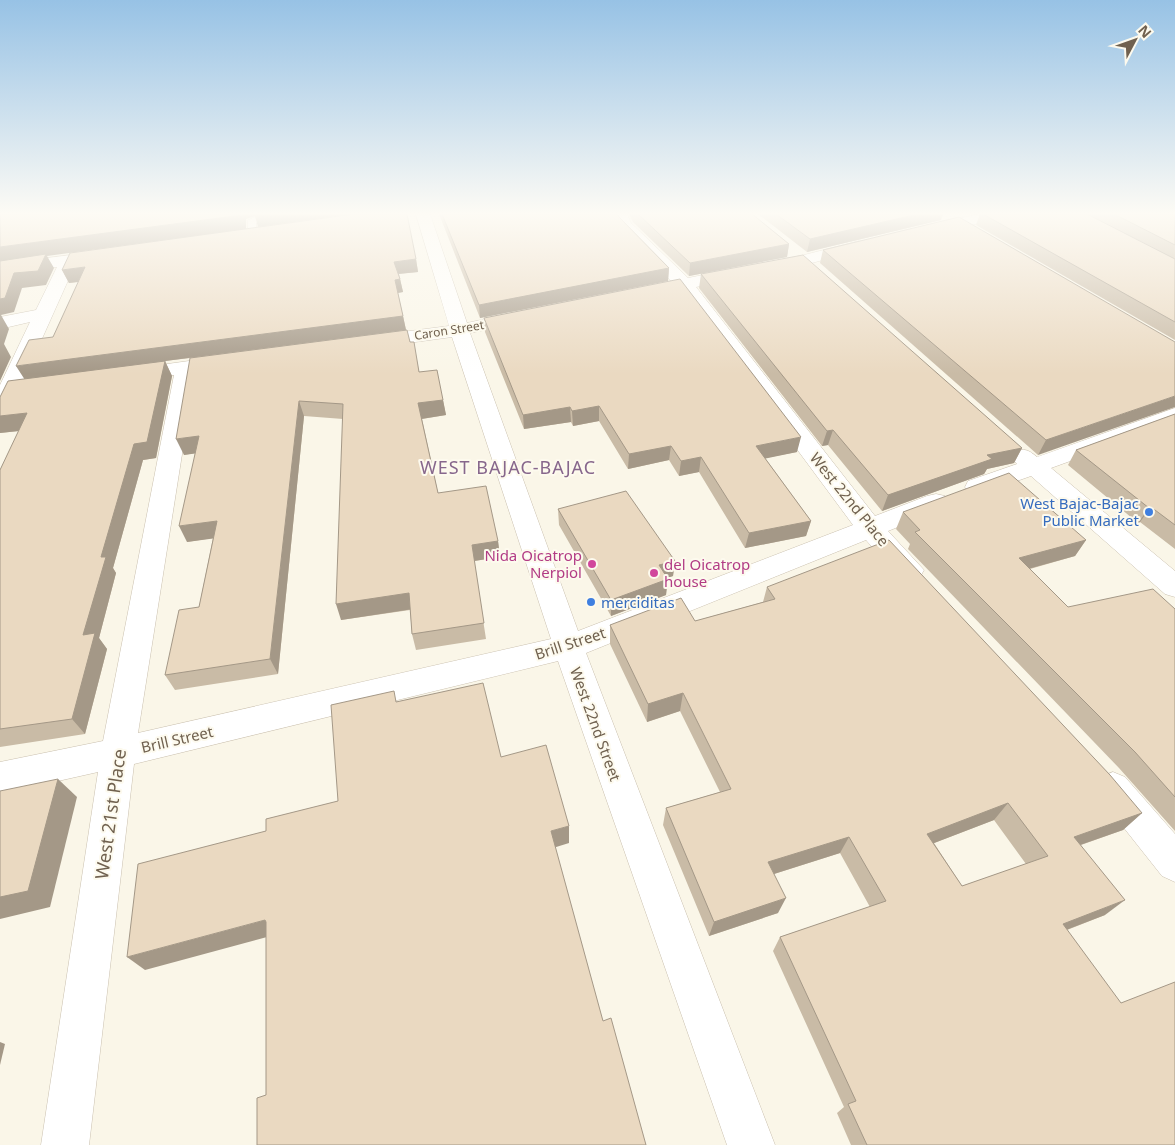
<svg xmlns="http://www.w3.org/2000/svg" width="1175" height="1145" font-family="'Noto Sans',sans-serif">
<rect width="100%" height="100%" fill="#faf6e8"/>
<g fill="none" stroke-linecap="round" stroke-linejoin="round">
<g stroke="#cac0af" stroke-width="1">
<path id="lane" d="M287,214L256,223L257,236L248,234V220L263,214Z"/>
</g>
<g stroke="#cac0af" stroke-width="1">
<g id="street">
<path d="M416,214H430L467,323L521,311L528,313L530,317L528,321L470,333L578,631L853,525L680,291L647,297L641,296L638,292L641,288L672,282L620,228L612,214H627L631,223L688,278L804,255L859,241L867,246L865,249L804,265L696,287L875,516L927,496L936,494L945,496L949,502L945,508L888,531L924,570L920,577C896,584 880,555 866,540L586,653L775,1145H727L558,661L134,764L89,1145H41L98,772L0,794V762L103,741L174,375L131,380L124,378L121,374L124,370L225,356L232,358L235,362L232,366L195,372L138,733L551,639L452,337L371,348L364,346L361,342L364,338L371,336L449,326Z"/>
<path d="M980,214H1009L1002,218L930,234L922,229L925,226Z"/>
<path d="M103,251L111,256L109,259L75,265L11,408L8,413L0,415V385L30,322L0,329V317L36,310L57,267L0,274V264Z"/>
<path d="M1175,408V423L1051,468L1175,571V597L1165,594L1031,476L977,495L968,493L965,487L968,481L1017,464L1010,456L1014,451C1024,448 1029,450 1037,457Z"/>
<path d="M1113,772L1125,777L1175,834V882L1162,876L1101,799L1095,788L1101,777Z"/>
</g>
</g>
<use href="#lane" fill="#fff" fill-rule="evenodd"/>
<use href="#street" fill="#fff" fill-rule="evenodd"/>
</g>
<g fill="#c9bba6" fill-rule="evenodd">
<path d="M439,214H617L619,217L669,268L668,281L480,318Z"/>
<path d="M629,214H752L789,244L787,257L689,276L633,222Z"/>
<path d="M758,214H944L942,216L941,220L807,252Z"/>
<path d="M980,214H1175V340L976,225Z"/>
<path d="M823,250L1175,342L1038,455L820,263Z"/>
<path d="M416,259L418,272L399,274L403,292L398,293L406,330L419,372L443,400L446,415L422,419L438,493L498,541L500,557L474,561L486,639L416,650L412,634L410,610L341,620L343,419L304,416L278,674L175,690L165,675L199,607L213,538L187,542L195,453L184,455L190,358L165,361L172,376L156,458L143,460L113,568L116,573L99,638L107,649L85,734L0,747V470L19,431L0,433V397L25,379L53,337L79,282L69,283L62,270Z"/>
<path d="M701,274L1022,448L1014,463L987,469L984,474L882,511L828,445L822,446L699,288Z"/>
<path d="M484,318L797,452L765,458L811,521L806,536L745,548L699,472L679,476L669,460L628,469L599,421L573,426L571,422L524,429L485,332Z"/>
<path d="M1175,414V549L1140,522L1138,523L1068,465L1076,450Z"/>
<path d="M558,509L675,561L673,576L667,578L666,595L611,616L559,525Z"/>
<path d="M903,512L1086,540L1075,556L1030,569L1068,607L1175,609V831L1119,768L908,549L910,544L896,529Z"/>
<path d="M767,587L1142,813L1123,830L1081,845L1105,915L1067,930L1175,1145H851L837,1113L844,1107L773,951L780,937L870,907L840,853L774,874L778,913L709,936L663,825L666,808L720,792L680,711L647,722L610,644V625L695,621L763,602ZM994,820L1026,864L962,886L934,843Z"/>
</g>
<g fill="#a49887">
<path d="M242,214H353L258,227L255,216L246,219V229L47,256L54,268L46,285L22,288L14,312L1,315L9,329L4,344L11,357L0,381V247Z"/>
<path d="M918,214H944L942,216L941,220L807,252L810,239Z"/>
<path d="M789,244L787,257L689,276L690,263Z"/>
<path d="M416,259L418,272L397,274L394,262Z"/>
<path d="M85,267L92,280L69,283L62,270Z"/>
<path d="M669,268L668,281L480,318L479,305Z"/>
<path d="M400,279L403,292L397,293L395,280Z"/>
<path d="M403,316L406,330L165,361L172,376L156,458L143,460L113,568L116,573L99,638L107,649L85,734L72,719L83,635L101,557L25,380L16,366Z"/>
<path d="M1175,396V407L1038,455L1046,440Z"/>
<path d="M443,400L446,415L421,419L418,403Z"/>
<path d="M299,401L304,416L278,674L270,659Z"/>
<path d="M599,406V421L573,426L572,411Z"/>
<path d="M570,407L571,422L524,429L523,415Z"/>
<path d="M27,413L37,429L0,433V416Z"/>
<path d="M833,430L828,445L822,446L827,431Z"/>
<path d="M199,436L206,452L184,455L176,439Z"/>
<path d="M801,437L797,452L753,461L756,446Z"/>
<path d="M671,446L669,460L628,469L629,454Z"/>
<path d="M1022,448L1014,463L987,469L984,474L882,511L888,495L987,455Z"/>
<path d="M701,457L699,472L679,476L681,461Z"/>
<path d="M1151,507L1140,522L1138,523L1149,508Z"/>
<path d="M217,521L224,537L187,542L179,526Z"/>
<path d="M811,521L806,536L745,548L749,533Z"/>
<path d="M1086,540L1075,556L1010,574L1019,558Z"/>
<path d="M498,541L500,557L474,561L472,545Z"/>
<path d="M675,561L673,576L658,581L659,565Z"/>
<path d="M668,579L666,595L611,616V600Z"/>
<path d="M409,593L413,609L341,620L336,604Z"/>
<path d="M683,693L680,711L647,722L648,704Z"/>
<path d="M58,779L77,797L50,907L0,919V897Z"/>
<path d="M1008,803L994,820L916,850L927,834Z"/>
<path d="M1142,813L1123,830L1057,853L1074,837Z"/>
<path d="M569,826V843L553,848L551,831Z"/>
<path d="M849,837L840,853L761,878L768,862Z"/>
<path d="M786,898L778,913L709,936L714,922Z"/>
<path d="M1125,900L1105,915L1045,938L1063,924Z"/>
<path d="M265,920L278,934L145,970L127,957Z"/>
<path d="M0,1042L5,1044L0,1065Z"/>
</g>
<g fill="#ead9c1" stroke="#a49887" fill-rule="evenodd">
<path d="M0,214H242V215L0,247Z"/>
<path d="M354,214H407L416,259L394,262L400,279L395,280L403,316L16,366L29,340L53,337L85,267L62,270L70,253Z"/>
<path d="M442,214H617L619,217L669,268L479,305Z"/>
<path d="M638,214H752L789,244L690,263Z"/>
<path d="M776,214H918L810,239Z"/>
<path d="M983,214H1087L1175,259V322Z"/>
<path d="M1114,214H1175V245Z"/>
<path d="M959,217L1175,342V396L1046,440L823,250Z"/>
<path d="M46,254L38,271L14,273L5,298L0,299V261Z"/>
<path d="M803,255L1022,448L987,455L992,459L888,495L833,430L827,431L701,274Z"/>
<path d="M680,279L801,437L756,446L811,521L749,533L701,457L681,461L671,446L629,454L599,406L572,411L570,407L523,415L484,318Z"/>
<path d="M407,330L410,342H414L419,372L437,370L443,400L418,403L438,493L486,486L498,541L472,545L484,623L412,634L409,593L336,604L343,404L299,401L270,659L165,675L179,610L199,607L217,521L179,526L199,436L176,439L190,358Z"/>
<path d="M165,361L147,442L134,444L101,557H106L83,635L95,633L72,719L0,729V470L27,413L0,416V397L8,381Z"/>
<path d="M1175,414V525L1151,507L1149,508L1076,450Z"/>
<path d="M1009,473L1086,540L1019,558L1068,607L1153,589L1175,609V797L1135,752L915,532L920,530L903,512Z"/>
<path d="M626,491L675,561L659,565L668,579L611,600L558,509Z"/>
<path d="M889,540L1110,775L1142,813L1074,837L1125,900L1063,924L1121,1003L1175,982V1145H867L848,1104L856,1101L780,937L886,901L849,837L768,862L786,898L714,922L666,808L731,789L683,693L648,704L610,625L681,598L695,621L775,599L767,587ZM1008,803L1048,856L962,886L927,834Z"/>
<path d="M483,683L501,757L546,745L569,826L551,831L603,1021L611,1018L646,1145H257V1098L266,1095V922L265,920L127,957L138,864L266,831V819L338,801L331,705L394,691L396,702Z"/>
<path d="M58,779L28,891L0,897V791Z"/>
</g>
<linearGradient id="sky" x2="0" y2="1"><stop stop-color="#97c2e5"/><stop offset="0.57" stop-color="#fdfbf5"/><stop offset="1" stop-color="#fdfbf5" stop-opacity="0"/></linearGradient>
<rect width="1175" height="374" fill="url(#sky)"/>
<g fill="#3f7fe0" stroke="#fdfaee" stroke-width="2">
<circle cx="1149" cy="512" r="5"/>
<circle cx="591" cy="602" r="5"/>
</g>
<g fill="#d1479c" stroke="#fdfaee" stroke-width="2">
<circle cx="592" cy="564" r="5"/>
<circle cx="654" cy="573" r="5"/>
</g>
<g text-anchor="middle" dominant-baseline="central" stroke-width="4" stroke-linejoin="round" paint-order="stroke">
<g font-size="12" fill="#70614f" stroke="#fdfaee">
<text transform="translate(449 330) rotate(-9)">Caron Street</text>
</g>
<g font-size="15" fill="#70614f" stroke="#fdfaee">
<text transform="translate(850 499) rotate(51)">West 22nd Place</text>
<text transform="translate(570 643) rotate(-18)">Brill Street</text>
<text transform="translate(596 724) rotate(70)">West 22nd Street</text>
<text transform="translate(177 739) rotate(-13)">Brill Street</text>
</g>
<g font-size="15" fill="#366cbe" stroke="#fdfaee" text-anchor="end">
<text x="1139" y="503">West Bajac-Bajac<tspan x="1139" dy="17">Public Market</tspan></text>
<text x="601" y="602" text-anchor="start">merciditas</text>
</g>
<g font-size="15" fill="#b23c85" stroke="#fdfaee" text-anchor="end">
<text x="582" y="555">Nida Oicatrop<tspan x="582" dy="17">Nerpiol</tspan></text>
<text x="664" y="564" text-anchor="start">del Oicatrop<tspan x="664" dy="17">house</tspan></text>
</g>
<g font-size="18" letter-spacing="1" fill="#87678c" stroke="#fdfaee">
<text x="508" y="467">WEST BAJAC-BAJAC</text>
</g>
<g font-size="18" fill="#70614f" stroke="#fdfaee">
<text transform="translate(110 814) rotate(-82)">West 21st Place</text>
</g>
</g>
<g transform="translate(1135 40) rotate(49)" stroke="#fdfaee" stroke-width="4" paint-order="stroke">
<path d="M0-4L9 19L0 12L-9 19Z" fill="#70614f"/>
<text y="-8" font-size="14" font-weight="bold" text-anchor="middle" fill="#70614f">N</text>
</g>
</svg>
